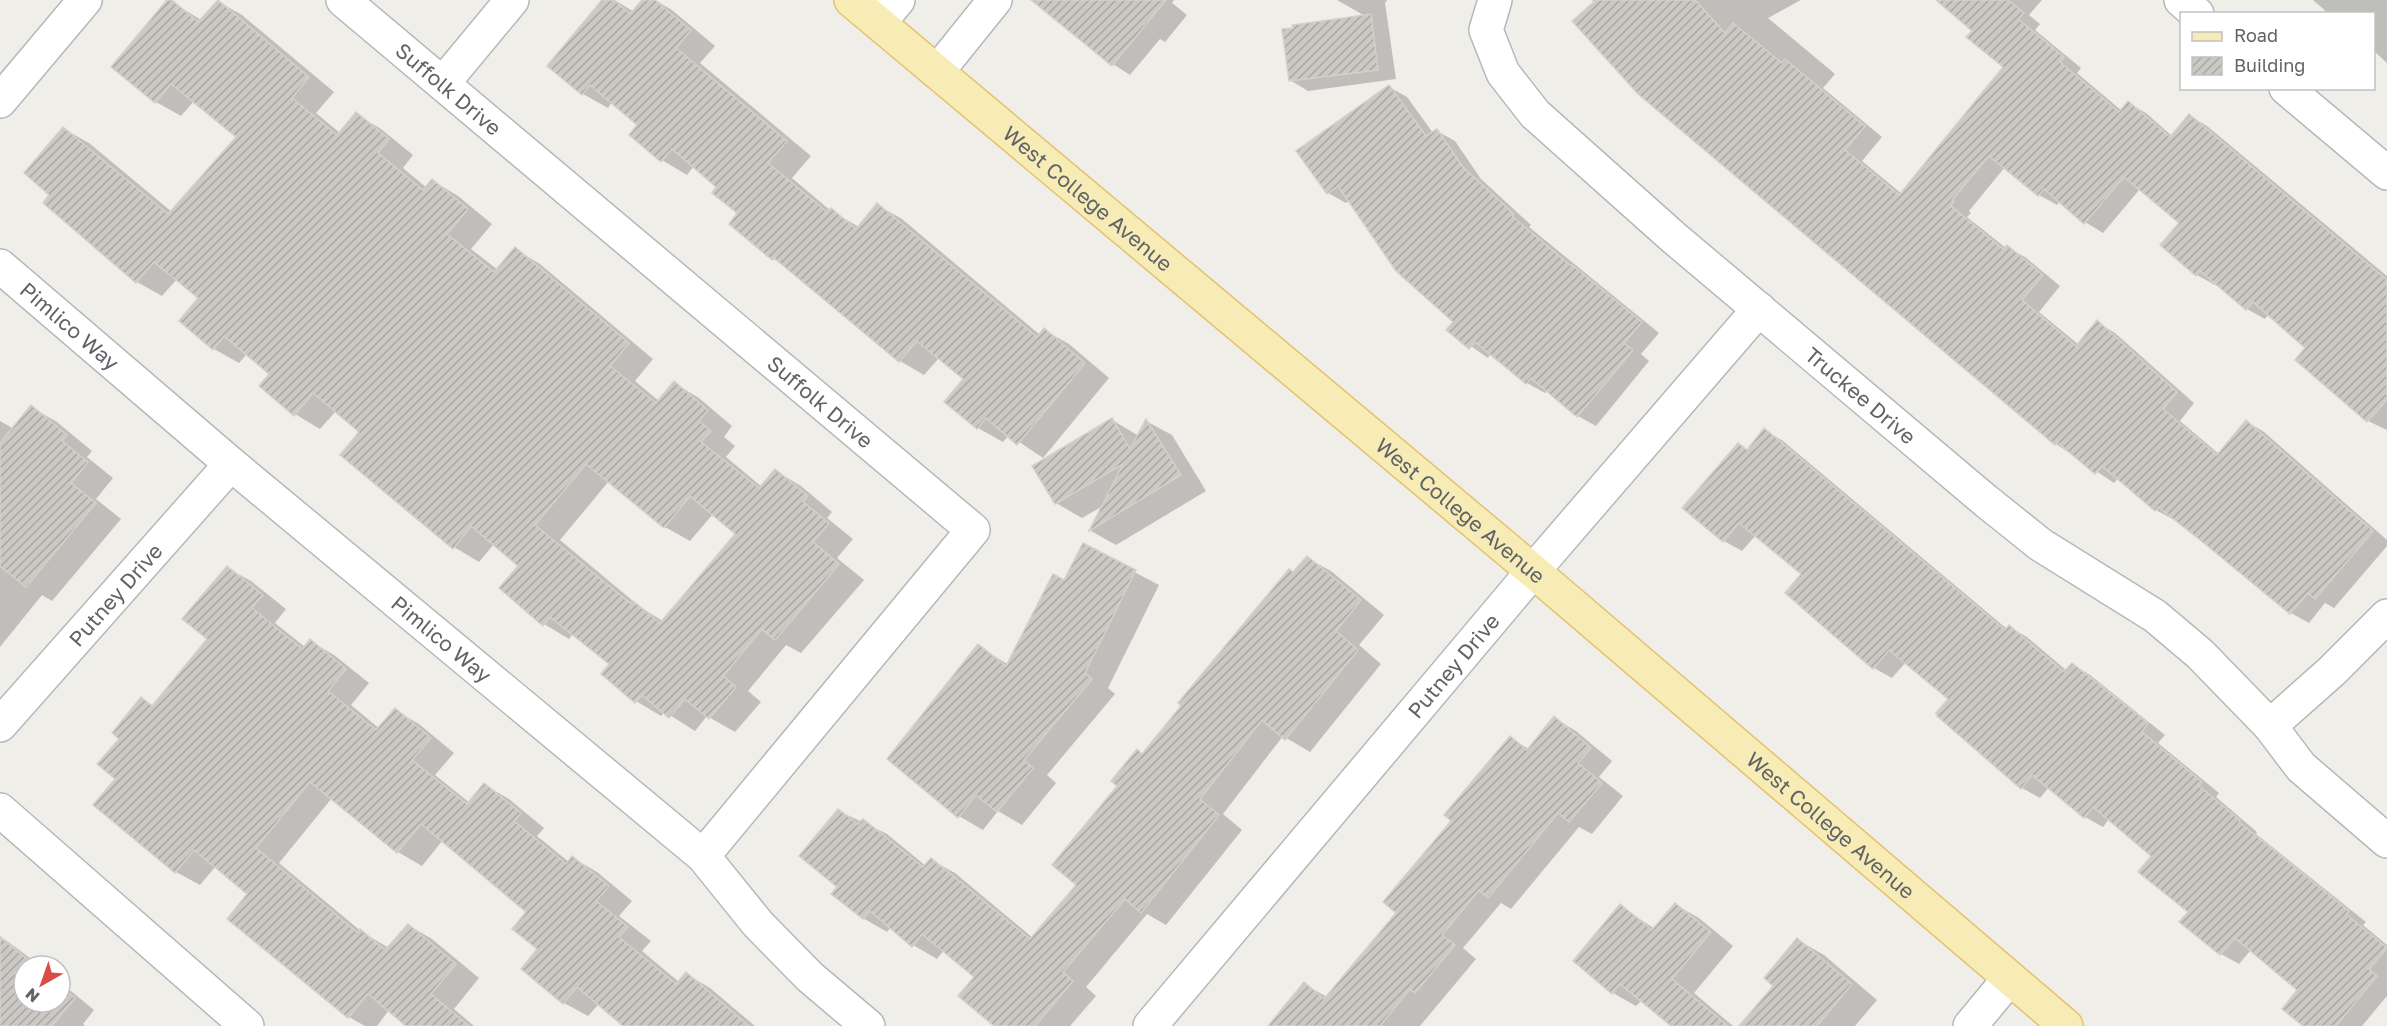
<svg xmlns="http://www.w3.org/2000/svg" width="2387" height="1026" font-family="'Golos Text',sans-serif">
<defs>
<pattern id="building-hatch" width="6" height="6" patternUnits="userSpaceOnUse" patternTransform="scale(1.5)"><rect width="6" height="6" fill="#ccc9c5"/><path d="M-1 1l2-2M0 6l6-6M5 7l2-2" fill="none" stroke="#a9a7a4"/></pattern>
</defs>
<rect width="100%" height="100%" fill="#f0eee9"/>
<g fill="#0003" fill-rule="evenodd">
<path d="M169,0L201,20L217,1L242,15L334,92L316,113L340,133L356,114L381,129L413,155L403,168L427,188L433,181L458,196L492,224L471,249L498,270L515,249L540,264L653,359L635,381L659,401L674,383L699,398L732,426L724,437L735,446L726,457L762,487L776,471L801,486L832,512L827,518L853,539L837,558L864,580L801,653L786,645L748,691L761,702L735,732L707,716L695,731L665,712L661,716L636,701L611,664L573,634L569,639L544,624L520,565L494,544L479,562L454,547L361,432L336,411L320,429L295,414L271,374L247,354L239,363L214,349L200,298L177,279L162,296L137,282L45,203L52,194L64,129L89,143L172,212L238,137L194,101L181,116L156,102ZM609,481L665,527L690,541L713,514L737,534L664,622L639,606L560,540Z"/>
<path d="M604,0H615L634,12L644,0H655L672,10L715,46L700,63L811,156L792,178L831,211L859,227L877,205L902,219L1040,335L1044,330L1069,344L1109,378L1043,458L1009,435L1003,442L978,428L965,379L939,358L924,375L900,361L786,266L773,259L719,187L694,166L687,175L662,160L639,124L612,102L608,108L583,94Z"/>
<path d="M1066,0H1174L1172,3L1187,15L1165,42L1160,39L1130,75L1113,64Z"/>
<path d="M1337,0H1387L1385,3L1396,79L1308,91L1290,80L1365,16Z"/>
<path d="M1592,0H1801L1768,18L1835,74L1823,88L1882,137L1862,161L1902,194L2005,66L1974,31L1963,0H2042L2029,15L2040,24L2035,30L2081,68L2077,73L2122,111L2128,103L2146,113L2172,136L2190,116L2207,126L2387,276V430L2368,421L2297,360L2308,348L2269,314L2265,319L2247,309L2216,283L2215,285L2197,275L2181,223L2140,189L2103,233L2085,222L2060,201L2057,205L2039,195L2005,167L1969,211L1971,213L1967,217L2006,248L2007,247L2025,257L2060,286L2039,312L2079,345L2097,322L2115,333L2194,403L2180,421L2219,454L2246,421L2264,432L2387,540V546L2334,608L2325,603L2309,623L2291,613L2175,519L2174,520L2156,510L2118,478L2114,483L2056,444Z"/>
<path d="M2313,0H2387V63L2374,51V14H2329Z"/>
<path d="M1389,87L1407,97L1433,133L1437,131L1455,141L1481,179L1531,225L1529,227L1659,333L1641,354L1649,361L1596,426L1578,416L1548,390L1545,393L1527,383L1491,353L1488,358L1448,330L1455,322L1350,200L1346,203L1328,193Z"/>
<path d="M31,407L57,422L92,451L87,457L113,478L96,499L121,519L52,601L42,595L0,647V421L14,429Z"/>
<path d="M1112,420L1139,436L1146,421L1172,435L1206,491L1116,545L1091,531L1103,506L1082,518L1056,503L1034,467Z"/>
<path d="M1765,430L1783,441L2007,629L2009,627L2027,637L2067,671L2073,665L2090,675L2165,735L2158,743L2219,793L2216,797L2257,832L2256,834L2366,922L2363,925L2387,945V996L2362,1026H2305L2299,990L2251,950L2239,964L2221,954L2181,922L2190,912L2153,856L2109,819L2103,827L2085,817L2049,787L2040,798L2022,788L1950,698L1906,662L1892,678L1874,668L1787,593L1803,574L1756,535L1742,551L1724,541L1738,445L1748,450Z"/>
<path d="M1083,545L1159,585L1108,688L1115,694L1047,775L1056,783L1022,825L998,811L983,830L959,816L978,646L1009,665L1064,582Z"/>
<path d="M1307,558L1331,571L1384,615L1359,645L1381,664L1310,752L1283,736L1223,814L1242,830L1166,925L1147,914L1086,987L1096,996L1070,1026H997L976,976L944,950L937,959L913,945L891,927L887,932L863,918L839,887V811L887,834L926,866L931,860L955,873L1033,938L1078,885L1143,755Z"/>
<path d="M227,568L251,581L286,609L275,623L305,647L310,641L334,655L369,683L351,705L380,729L395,710L419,724L454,753L435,775L470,803L485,785L509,799L544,828L537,836L569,862L573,858L597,872L632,901L619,916L651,941L642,951L679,982L686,974L710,988L755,1026H626L599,1004L588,1016L564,1003L523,969L540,949L529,911L443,840L422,866L398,852L332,798L279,863L362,932L389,948L408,925L432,939L479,978L454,1009L474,1026H408L389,1010L377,1026H365L349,1017L229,918L249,894L216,866L200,885L176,872L117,779L121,739L142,699L154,706L209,639Z"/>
<path d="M1554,718L1576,731L1612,761L1599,777L1623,796L1592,834L1579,827L1511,909L1501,903L1463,948L1476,959L1420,1026H1283L1304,984L1327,997L1398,913L1453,821L1510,738L1529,749Z"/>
<path d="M1676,905L1699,918L1733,946L1694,993L1733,1026H1673L1642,1000L1636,1006L1613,993L1620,906L1655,929Z"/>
<path d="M0,936L41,966H24V1002H60V982L94,1010L83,1024L85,1026H0Z"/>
<path d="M1798,940L1824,955L1877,1000L1855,1026H1766L1775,985Z"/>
</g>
<g fill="url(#building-hatch)" stroke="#d5d0c7" stroke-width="1.5" fill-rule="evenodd">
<path d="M167,0H172L198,22L218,0L309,77L292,98L337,135L356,112L389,139L378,153L423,190L432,179L468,209L447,234L494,272L515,247L629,343L610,366L656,403L674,381L708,410L699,421L711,431L701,442L759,488L775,469L808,496L803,502L829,523L813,542L839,564L775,640L762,629L723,676L736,687L709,719L685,699L669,718L642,695L635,703L601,674L609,664L550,617L543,626L499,588L518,566L471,526L453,549L340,455L359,432L313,393L294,416L259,386L269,374L224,336L213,350L179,321L198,298L154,262L136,283L43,203L49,195L24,173L63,127L168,214L236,137L171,84L155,103L111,67ZM586,464L664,528L690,496L735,534L660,623L633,601L630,603L535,525Z"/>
<path d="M602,0H614L630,14L642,0H655L691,30L676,48L787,141L768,163L827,212L831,208L856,229L877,203L1037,337L1044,328L1085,363L1017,445L986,418L977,429L944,402L963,379L917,341L899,362L774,258L772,260L729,224L737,213L712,193L716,187L672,149L661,162L629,135L637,125L590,85L582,95L547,66Z"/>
<path d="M1031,0H1166L1112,66Z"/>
<path d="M1596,0H1695L1725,33L1733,23L1782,63L1785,59L1865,126L1845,150L1899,195L2003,67L1966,37L1972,31L1936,0H2008L2024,13L2018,19L2064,57L2060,62L2119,112L2128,101L2170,137L2189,114L2387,280V400L2367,422L2295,360L2305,348L2253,302L2246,310L2200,271L2196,276L2160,245L2179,223L2124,177L2084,224L2044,189L2038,196L1989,156L1952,200L1954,201L1951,206L2003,249L2007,245L2043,275L2022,300L2076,346L2097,320L2177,392L2163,409L2217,455L2246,420L2373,531L2315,599L2308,593L2290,614L2199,539L2158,507L2155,511L2102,466L2095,474L2057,442L2055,445L1638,94L1572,21Z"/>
<path d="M1371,14L1378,70L1289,81L1282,29L1293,28L1292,25Z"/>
<path d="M1389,85L1426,136L1437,129L1463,167L1514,214L1512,216L1571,266L1572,265L1642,322L1624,343L1633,350L1577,417L1531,378L1526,384L1475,342L1469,349L1446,330L1453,322L1396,271L1338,186L1327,194L1296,151Z"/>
<path d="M31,405L67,435L62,441L88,462L71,483L96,503L26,587L0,566V443Z"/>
<path d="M1112,418L1130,449L1146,419L1181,475L1089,531L1123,464L1055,504L1032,466Z"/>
<path d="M1764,428L2005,630L2009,625L2064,672L2072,663L2148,723L2142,732L2202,782L2199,786L2240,820L2239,822L2349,911L2346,914L2387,948L2369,969L2377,976L2336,1026H2303L2282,1009L2297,990L2235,938L2220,955L2179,922L2188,912L2138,872L2151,856L2093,807L2084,818L2032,775L2021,789L1937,716L1936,713L1948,699L1889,650L1873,669L1833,635L1785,593L1801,574L1739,523L1723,542L1682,508L1738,443L1747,450Z"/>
<path d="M1083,543L1136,570L1085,673L1092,679L1024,760L1033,768L997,812L976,795L958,818L887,759L978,644L1006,666L1053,574L1064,580Z"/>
<path d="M1307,556L1361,600L1336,631L1358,650L1285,740L1262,720L1200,799L1219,815L1141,913L1125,899L1063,972L1073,981L1035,1026H994L958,996L974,977L922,934L912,947L870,911L863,919L831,894L837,887L799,856L838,809L858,824L863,819L923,867L931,858L1030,939L1076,885L1052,865L1117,786L1111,781L1137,749L1142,754L1181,706L1178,703L1226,645L1289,569L1293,572Z"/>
<path d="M227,566L263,595L252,608L302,649L310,639L346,669L328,691L376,730L395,708L431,738L412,760L467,804L484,783L521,813L514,821L566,864L572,856L609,886L596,901L628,927L619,937L676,984L686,972L749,1026H623L577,987L563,1004L521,969L537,949L512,929L526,912L421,824L397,853L310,782L256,848L358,933L360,929L385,950L408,924L456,964L431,994L469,1026H406L368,994L348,1018L227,919L247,894L194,850L175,873L93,805L115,779L97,764L119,739L112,733L141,697L152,706L207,639L182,619Z"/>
<path d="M1554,716L1591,748L1578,763L1602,783L1569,822L1558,813L1488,898L1479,890L1442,935L1455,945L1415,993L1410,989L1380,1026H1268L1304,982L1324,999L1396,913L1383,902L1451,821L1444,815L1510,736L1527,750Z"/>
<path d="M1675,903L1711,932L1672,979L1728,1026H1671L1620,984L1612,994L1573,961L1620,904L1652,930Z"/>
<path d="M0,937L36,966H24V1002H60V986L75,998L52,1026H0Z"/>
<path d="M1797,938L1852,984L1817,1026H1739L1773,986L1764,978Z"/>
</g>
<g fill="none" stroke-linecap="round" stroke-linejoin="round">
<g stroke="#b5b8bb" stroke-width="36">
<g id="minor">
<path id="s1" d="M343,0L973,530L703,856"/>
<path id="s2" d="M1495,0L1486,30L1503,73L1535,114L1673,237L1986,501L2041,545L2155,616L2200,654L2270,726L2301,767L2387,841"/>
<path d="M2181,0L2197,14"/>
<path d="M879,23L898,0"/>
<path d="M937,72L995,0"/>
<path d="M444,82L512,0"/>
<path d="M2286,88L2387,173"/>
<path d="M0,101L85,0"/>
<path id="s3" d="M0,266L231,464L703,856L758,924L810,977L868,1026"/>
<path id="s4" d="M0,725L231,464"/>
<path d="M2270,726L2332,671L2387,616"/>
<path d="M0,810L247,1026"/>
<path id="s5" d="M1150,1026L1533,571L1759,309"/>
<path d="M1970,1026L2009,979"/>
</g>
</g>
<g stroke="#e6c16c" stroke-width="36">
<g id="major">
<path id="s6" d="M851,0L1533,571L2066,1026"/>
</g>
</g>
<use href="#minor" stroke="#fff" stroke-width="33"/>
<use href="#major" stroke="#f8ecb6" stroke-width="33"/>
</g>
<g text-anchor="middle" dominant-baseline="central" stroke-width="4.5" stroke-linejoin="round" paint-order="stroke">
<g font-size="21" fill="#606367" stroke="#fff">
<text stroke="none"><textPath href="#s1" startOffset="138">Suffolk Drive</textPath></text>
<text stroke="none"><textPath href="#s6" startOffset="309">West College Avenue</textPath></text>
<text stroke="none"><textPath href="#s3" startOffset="92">Pimlico Way</textPath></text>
<text stroke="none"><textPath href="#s2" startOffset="560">Truckee Drive</textPath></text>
<text stroke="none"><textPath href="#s1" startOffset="624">Suffolk Drive</textPath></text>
<text stroke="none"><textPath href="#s6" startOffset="795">West College Avenue</textPath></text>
<text stroke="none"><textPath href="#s4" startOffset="174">Putney Drive</textPath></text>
<text stroke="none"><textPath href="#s3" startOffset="578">Pimlico Way</textPath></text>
<text stroke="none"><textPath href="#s5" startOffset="471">Putney Drive</textPath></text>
<text stroke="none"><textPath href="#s6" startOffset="1281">West College Avenue</textPath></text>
</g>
</g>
<rect x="2180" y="12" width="195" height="78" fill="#ffffff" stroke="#bfc1c2" stroke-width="1.5"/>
<rect x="2192" y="32" width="30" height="9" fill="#f8ecb6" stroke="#bfc1c2" stroke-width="1.5"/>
<text x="2234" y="42" font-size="18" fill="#606367">Road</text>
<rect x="2192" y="57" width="30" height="18" fill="url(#building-hatch)" stroke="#bfc1c2" stroke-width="1.5"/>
<text x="2234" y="72" font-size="18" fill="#606367">Building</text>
<g transform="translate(42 984) rotate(220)"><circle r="28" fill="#ffffff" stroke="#bfc1c2" stroke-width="1.5"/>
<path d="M0-4.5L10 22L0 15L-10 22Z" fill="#db4d44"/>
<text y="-9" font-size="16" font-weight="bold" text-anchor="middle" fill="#606367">N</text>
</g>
</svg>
